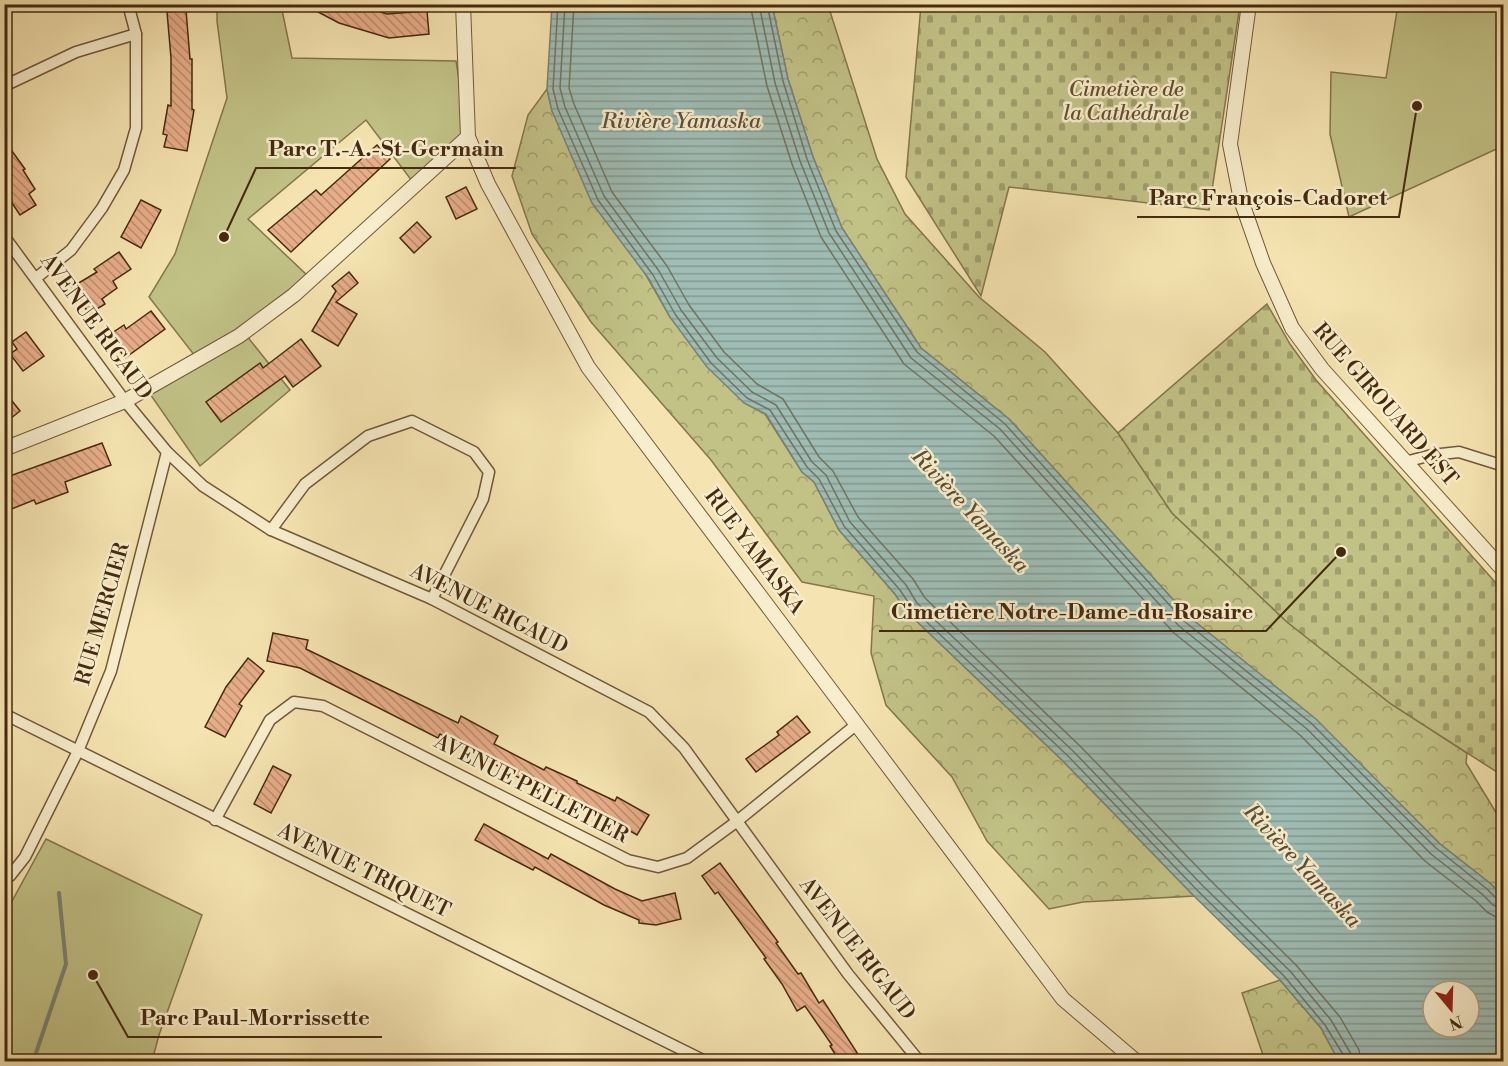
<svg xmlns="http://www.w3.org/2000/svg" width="1508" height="1066" font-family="'Libre Bodoni',serif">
<defs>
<pattern id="forest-crowns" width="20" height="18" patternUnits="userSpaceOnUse" patternTransform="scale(1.5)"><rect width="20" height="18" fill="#c2c287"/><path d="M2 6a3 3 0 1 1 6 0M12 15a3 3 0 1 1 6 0" fill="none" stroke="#9f9e6d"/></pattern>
<pattern id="cemetery-stones" width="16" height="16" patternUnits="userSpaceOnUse" patternTransform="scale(1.5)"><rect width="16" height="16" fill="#c2c287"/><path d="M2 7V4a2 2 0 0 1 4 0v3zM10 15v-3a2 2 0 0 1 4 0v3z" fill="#9f9e6d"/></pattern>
<pattern id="water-rules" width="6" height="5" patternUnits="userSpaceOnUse" patternTransform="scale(1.5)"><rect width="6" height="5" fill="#9fbdb5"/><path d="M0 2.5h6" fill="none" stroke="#839a92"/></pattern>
<pattern id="building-back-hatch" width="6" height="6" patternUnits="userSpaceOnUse" patternTransform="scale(1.5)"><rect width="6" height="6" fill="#e7ad89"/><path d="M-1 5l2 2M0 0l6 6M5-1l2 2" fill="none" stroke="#bd8d6e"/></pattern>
</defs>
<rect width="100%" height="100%" fill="#f5e4b1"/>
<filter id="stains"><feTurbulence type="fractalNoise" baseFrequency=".00333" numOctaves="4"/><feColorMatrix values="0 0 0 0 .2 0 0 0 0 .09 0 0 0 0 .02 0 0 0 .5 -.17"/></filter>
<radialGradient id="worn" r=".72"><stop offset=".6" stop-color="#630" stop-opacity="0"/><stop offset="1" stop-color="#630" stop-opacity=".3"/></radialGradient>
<g fill="url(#forest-crowns)" stroke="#84764b" stroke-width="1.5">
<path d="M772,5H828L877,159L905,214L979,297L1045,352L1118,433L1172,513L1287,622L1391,704L1467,753L1466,763L1503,824V897L1491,884L1440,844L1315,719L1188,616L1009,419L921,348L842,228L813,157L788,79Z"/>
<path d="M547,89L552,111L670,317L744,403L765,414L802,472L814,482L839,530L895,594L907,612L1063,761L1194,896L1083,902L1049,909L987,841L952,777L886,705L871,653L874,596L802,582L711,460L591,322L532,234L512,176L528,115Z"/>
<path d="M1280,980L1321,1028L1336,1056L1341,1061H1265L1242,993Z"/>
</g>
<g fill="url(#cemetery-stones)" stroke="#84764b" stroke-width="1.5">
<path d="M921,5H1240L1209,210L1009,187L981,296L906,177Z"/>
<path d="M1267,304L1290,344L1316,380L1503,591V776L1391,704L1287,622L1172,513L1118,433Z"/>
</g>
<g fill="#c2c287" stroke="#84764b" stroke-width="1.5">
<path d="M217,5H281L292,58L456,61L468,137L415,185L366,120L248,219L310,278L242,330L290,390L200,466L150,394L199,361L149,297L175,254L227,98L217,21Z"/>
<path d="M1398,5H1503V146L1349,217L1330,134L1331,72L1386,78Z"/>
<path d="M46,839L202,915L159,1035L152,1061H5V914Z"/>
</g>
<path fill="url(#water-rules)" stroke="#7b8273" stroke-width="1.5" fill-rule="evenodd" d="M552,5H772L788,79L813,157L842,228L921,348L1009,419L1188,616L1316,719L1440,844L1491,884L1503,897V1061H1341L1336,1056L1321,1028L1280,980L1194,896L1063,761L907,612L895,594L839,530L814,482L802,472L766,414L744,403L707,367L670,317L649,279L592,203L552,111L547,89ZM1433,991H1469V1027H1433Z"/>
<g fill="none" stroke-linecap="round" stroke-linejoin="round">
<g stroke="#727462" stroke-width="1.5">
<path d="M558,4L553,89L558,109L598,200L653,275L675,314L711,363L747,398L770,410L807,467L819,479L844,526L900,590L912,608L1068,756L1198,891L1284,976L1325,1025L1344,1056L1345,1062"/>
<path d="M565,4L560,88L565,107L604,196L659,271L681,310L717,358L752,392L776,405L812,462L826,475L850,522L906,585L917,603L1073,751L1203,886L1290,971L1331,1020L1351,1054L1352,1062"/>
<path d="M574,4L569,88L574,104L612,192L667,266L689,305L724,352L757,384L783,399L819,457L833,471L858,517L913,579L925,598L1079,745L1210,880L1296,965L1340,1017L1359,1050L1361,1062"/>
<path d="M750,4L767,86L792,164L821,237L904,364L994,436L1174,633L1301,736L1425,861L1476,901L1487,912L1496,917L1504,918"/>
<path d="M759,4L775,83L800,161L829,233L911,358L1000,429L1179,626L1307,729L1431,854L1482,894L1493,905L1504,909"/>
<path d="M767,4L783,81L807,159L836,231L917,352L1005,424L1184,621L1311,723L1436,848L1487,889L1497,899L1504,901"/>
</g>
<path stroke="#7b8273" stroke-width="4" d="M33,1062L66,964L59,893"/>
</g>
<g fill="url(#building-back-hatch)" stroke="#462a0f" stroke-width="1.5">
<path d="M303,4H356L387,14L427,11L429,34L389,38L339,23Z"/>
<path d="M186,10L190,59H192V109L194,110L187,151L164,147L167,135L163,134L168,105L171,106V58L167,12Z"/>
<path d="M4,140L25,169L23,170L35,189L29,194L36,205L20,215L4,191Z"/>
<path d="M377,145L390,159L291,252L268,230L316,190L321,195Z"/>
<path d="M466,187L477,209L456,219L446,197Z"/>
<path d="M141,200L161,210L141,248L121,237Z"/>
<path d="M417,222L431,237L414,253L400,238Z"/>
<path d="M119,252L131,269L113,281L117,288L102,299L105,304L89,314L72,287L97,272L94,269Z"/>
<path d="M349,272L358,283L336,302L357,314L338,346L312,331L336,291L332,286Z"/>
<path d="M151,311L165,329L125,358L109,335L124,325L126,329Z"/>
<path d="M26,332L44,356L23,371L10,354L17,349L12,342Z"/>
<path d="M301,339L321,366L293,387L285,376L221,422L206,402L260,363L263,368Z"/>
<path d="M4,391L20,411L10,419L4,411Z"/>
<path d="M102,443L111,465L65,482L68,492L36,504L34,500L4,512V478Z"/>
<path d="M273,633L308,640L306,649L458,723L461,716L498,736L494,744L544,770L546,767L577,781V783L615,801L617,797L649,815L637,835L597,812L533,782L532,785L440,734L438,738L300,668L267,661Z"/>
<path d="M248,658L264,671L239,704L242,706L225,737L205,727L226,687Z"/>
<path d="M797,716L810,732L756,772L746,759L779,735L777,732Z"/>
<path d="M273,766L291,775L271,813L254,804Z"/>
<path d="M484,824L548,859L551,854L615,889L642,901L675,893L681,919L656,925L639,923V920L604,905L535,867L533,870L475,840Z"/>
<path d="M720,863L778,942L776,943L798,974L801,973L819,1003L823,1000L863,1062H840L830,1046L832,1045L805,1006L797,1011L782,984L764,959L766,958L718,892L715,894L702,876Z"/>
</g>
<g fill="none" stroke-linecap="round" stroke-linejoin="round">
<g stroke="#725838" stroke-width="13">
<g id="minor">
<path d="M4,86L76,52L136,34"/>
<path d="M4,236L125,401L167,452L203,486L271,530L432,599L649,712L684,748L848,974L920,1062"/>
<path d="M36,278L71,250L102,208L124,170L136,128V34L128,4"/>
<path d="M1405,462L1432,455L1459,452L1504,466"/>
<path d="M271,530L305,484L368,436L412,421L474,452L489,472L483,499L432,599"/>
<path d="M4,714L707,1062"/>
<path d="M215,820L270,720L294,702L323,706L628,860L658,867L687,858L736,822L857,724"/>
<path d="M4,877L10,876L25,857L78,751L111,671L167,452"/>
</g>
</g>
<g stroke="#725838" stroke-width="16">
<g id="tertiary">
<path d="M463,4L468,137L488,184L588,367L1063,999L1137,1062"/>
<path d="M1249,4L1230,144L1241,200L1263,263L1292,328L1322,369L1504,571"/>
<path d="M4,449L125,401L239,336L294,295L468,137"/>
</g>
</g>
<use href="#minor" stroke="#f8edcc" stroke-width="10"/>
<use href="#tertiary" stroke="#f8edcc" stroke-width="14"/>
</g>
<g text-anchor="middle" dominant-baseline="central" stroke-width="5" stroke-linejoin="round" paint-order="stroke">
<g font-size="21" font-style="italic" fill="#65502d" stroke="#f8edcc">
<text x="1126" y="90">Cimetière de<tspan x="1126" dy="24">la Cathédrale</tspan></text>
</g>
<g font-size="21" fill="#462a0f" stroke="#f8edcc">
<text transform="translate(96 327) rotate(54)">AVENUE RIGAUD</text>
<text transform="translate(1385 405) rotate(49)">RUE GIROUARD EST</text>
<text transform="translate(754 552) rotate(53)">RUE YAMASKA</text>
<text transform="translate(489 609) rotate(27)">AVENUE RIGAUD</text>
<text transform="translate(103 614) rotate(-74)">RUE MERCIER</text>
<text transform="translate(531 789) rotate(27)">AVENUE PELLETIER</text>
<text transform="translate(364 871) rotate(26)">AVENUE TRIQUET</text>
<text transform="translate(857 949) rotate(52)">AVENUE RIGAUD</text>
</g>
<g font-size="22" font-style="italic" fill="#5c4f38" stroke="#f8edcc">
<text x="681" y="121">Rivière Yamaska</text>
<text transform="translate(970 511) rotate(47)">Rivière Yamaska</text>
<text transform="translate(1302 866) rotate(47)">Rivière Yamaska</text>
</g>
</g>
<path fill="none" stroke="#462a0f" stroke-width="2" d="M224 237L256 168H516M1417 106L1399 217H1137M1341 552L1266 631H879M93 975L128 1037H382"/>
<g fill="#462a0f" stroke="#f8edcc" stroke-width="2">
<circle cx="224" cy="237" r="6"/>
<circle cx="1417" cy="106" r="6"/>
<circle cx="1341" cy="552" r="6"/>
<circle cx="93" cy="975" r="6"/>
</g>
<g font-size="22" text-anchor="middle" font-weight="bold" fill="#462a0f" stroke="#f8edcc" stroke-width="5" stroke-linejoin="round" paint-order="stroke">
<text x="386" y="156">Parc T.-A.-St-Germain</text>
<text x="1268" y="205">Parc François-Cadoret</text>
<text x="1072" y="619">Cimetière Notre-Dame-du-Rosaire</text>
<text x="255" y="1025">Parc Paul-Morrissette</text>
</g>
<rect width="1508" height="1066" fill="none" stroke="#f5e4b1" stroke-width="24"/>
<rect x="6" y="6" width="1496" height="1054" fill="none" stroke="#462a0f" stroke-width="3"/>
<rect x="12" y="12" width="1484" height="1042" fill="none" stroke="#462a0f" stroke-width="1.5"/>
<g transform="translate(1451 1009) rotate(161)"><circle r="28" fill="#f8edcc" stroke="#b19f80" stroke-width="1.5"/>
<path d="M0-4.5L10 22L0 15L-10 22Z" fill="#8f2418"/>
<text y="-9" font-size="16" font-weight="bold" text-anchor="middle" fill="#462a0f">N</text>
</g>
<rect width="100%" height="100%" filter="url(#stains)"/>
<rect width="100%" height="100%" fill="url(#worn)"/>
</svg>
